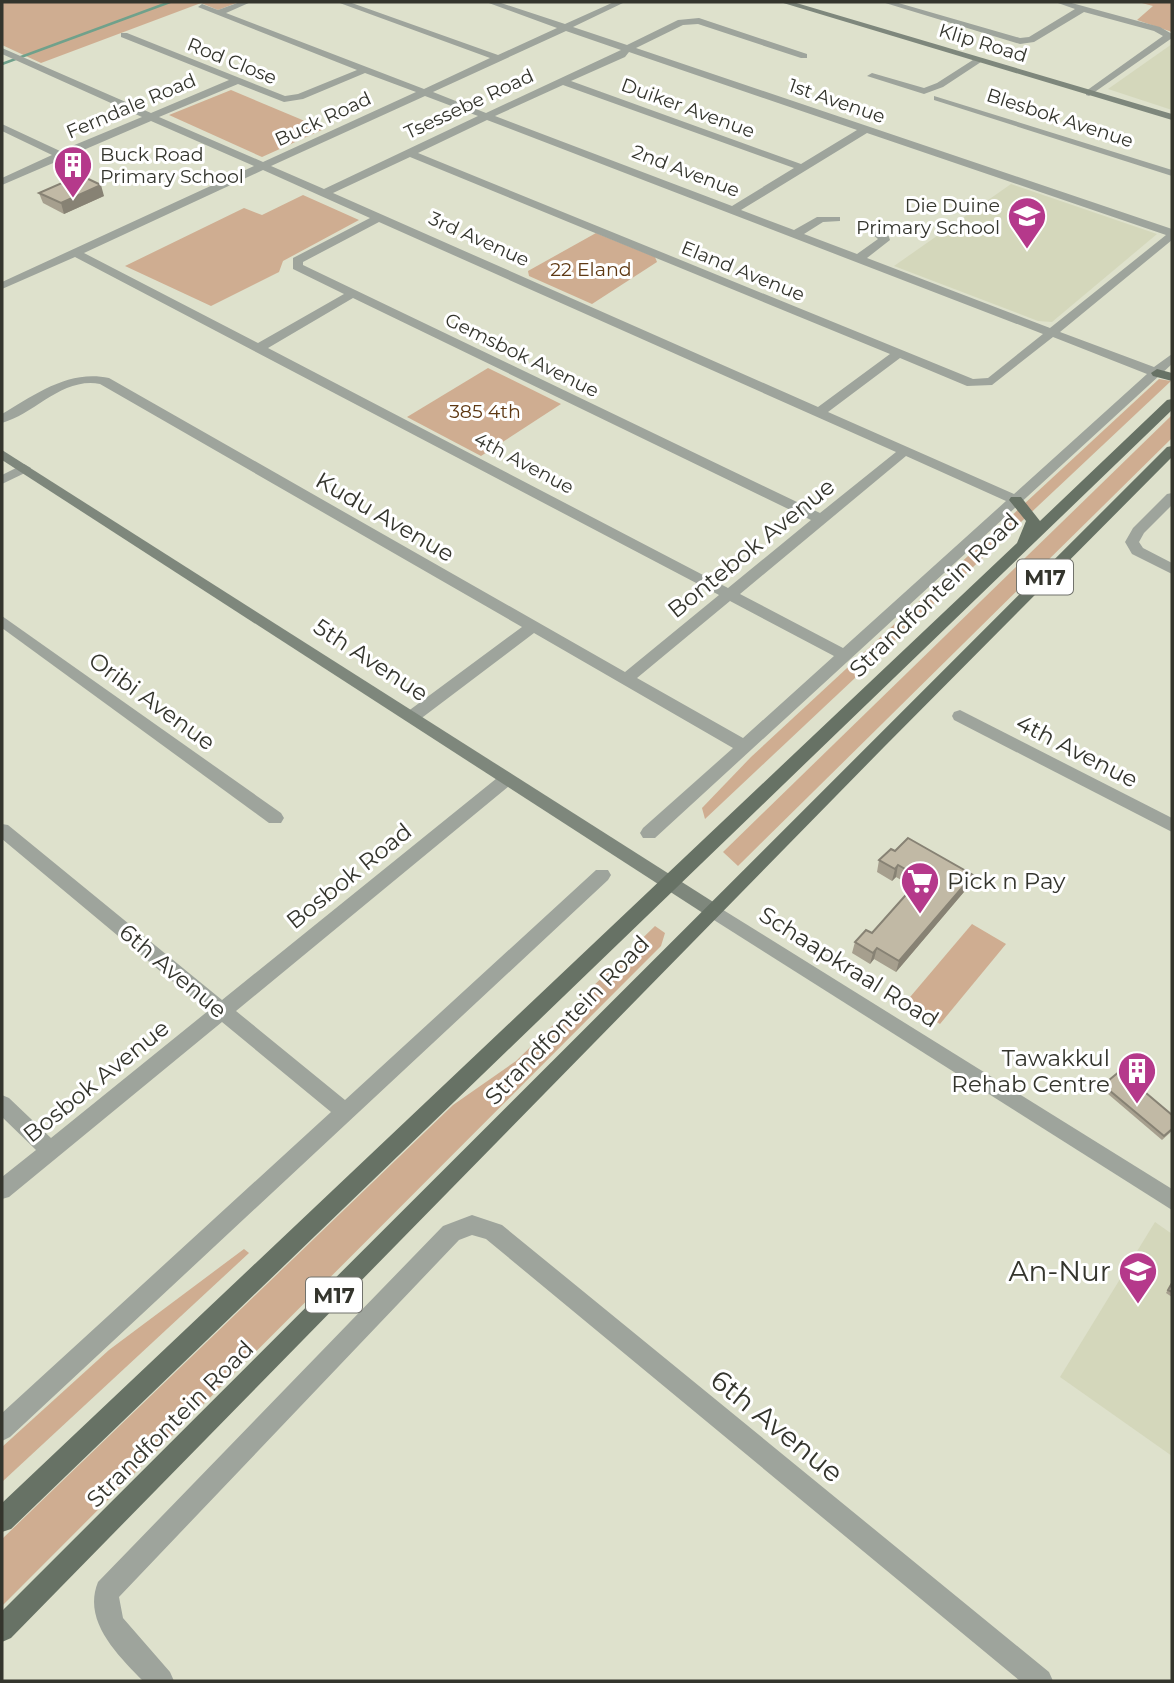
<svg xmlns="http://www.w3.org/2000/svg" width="1174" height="1683" font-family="Montserrat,sans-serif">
<rect width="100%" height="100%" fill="#dee1cc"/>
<g fill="#d4d7bb">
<path d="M1172,44V110L1108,89Z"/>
<path d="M1011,184L1157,234L1052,322L1038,321L894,266Z"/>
<path d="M1155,1222L1172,1234V1456L1060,1377Z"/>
</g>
<g fill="#cfad91">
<path d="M2,2H239L218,10L201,3L41,63L2,45Z"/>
<path d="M1138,2H1172V32L1137,20L1153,6Z"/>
<path d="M231,90L324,129L262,157L169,115Z"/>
<path d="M303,195L359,220L283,261L279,272L211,306L125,266L244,208L262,215Z"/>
<path d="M596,233L655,257L657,262L592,304L529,276L528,271Z"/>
<path d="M488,368L561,404L481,456L407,417Z"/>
<path d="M1159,379L1171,381L705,819L702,808L751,757Z"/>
<path d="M1172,415V438L738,866L723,852Z"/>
<path d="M972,924L1006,944L940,1024L905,1003Z"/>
<path d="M655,926L665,933L661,946L2,1606V1539L453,1105L516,1061Z"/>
<path d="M244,1249L249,1253L2,1482V1447L109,1350Z"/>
</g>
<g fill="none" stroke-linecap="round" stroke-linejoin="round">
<path stroke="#70a18b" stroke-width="2.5" d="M2,64L170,2"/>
<g fill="#9ea49c" fill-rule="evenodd">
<path d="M240,2H251L226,13L424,89L490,58L337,2H349L498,55L557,28L486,2H498L565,24L614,2H625L573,27L627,45L678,20L699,18L807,54V58H801L698,24L683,25L636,48L1172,229V240L1060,332L1154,367L1172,354V364L655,838H643L640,833L643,828L733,748L534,633L419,720H407L405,716L407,712L522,627L100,384C62,377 35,414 2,423V414C34,395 69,369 109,378L625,672L719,595L75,257L2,289V282L254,166L151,121L2,185V178L52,155L2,131V124L60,151L142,117L2,54V48L151,113L229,80L121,37V33H127L285,96L298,94L357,70L198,7L202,4L218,10ZM566,31L621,50L486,113L433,92ZM629,52L857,130L801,164L571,81L625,57ZM365,73L416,92L263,162L159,117L238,84L284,102L303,99ZM563,85L794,168L732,206L495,116ZM425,96L478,116L324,189L271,166ZM487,120L1043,334L988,378L973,379L418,153ZM867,133L1166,235L1050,328L867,258L890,240L888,234L873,231L871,233L878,239L857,254L804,234L823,222L840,221V217H817L794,230L741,210ZM410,157L890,354L818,407L333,193ZM263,170L370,218L293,258V269L344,294L258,343L84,253ZM379,222L896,452L820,513L303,265V262ZM353,298L811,520L728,588L268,348ZM1053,337L1147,374L1014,494L828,412L900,358L967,386L992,385ZM906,456L1006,501L843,648L740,594ZM730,601L834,656L743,738L637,678Z"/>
<path d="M882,2H895L1020,38L1029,37L1075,9L1055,2H1068L1160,27L1172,34V38L1089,96L1086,95V91L1163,36L1154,31L1084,12L1034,42L1020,44Z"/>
<path d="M976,58L984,60L943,87L924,94L867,76L872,73L924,88L937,83Z"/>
<path d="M934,96L1172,170V176L934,100Z"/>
<path d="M24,464L31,468L29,471L2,484V475Z"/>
<path d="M1172,493V505L1144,533L1139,542L1143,548L1172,563V574L1132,554L1125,542L1133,528L1167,494Z"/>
<path d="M2,616L281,813L284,818L281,823H269L2,628Z"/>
<path d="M960,710L1172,818V832L954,720L952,716L954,712Z"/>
<path d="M508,772L516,778L514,782L236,1011L345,1100L596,870H608L611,875L608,880L10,1437L2,1441V1413L331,1112L222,1022L9,1197L2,1199V1177L36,1150L2,1117V1095L9,1098L51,1138L208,1011L2,839V824L8,825L222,1000L502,774Z"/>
<path d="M712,903L1172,1189V1210L706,915L703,910L706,905Z"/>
<path d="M472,1215L502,1225L1049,1672L1053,1681H1020L486,1239L472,1235L459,1240L119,1597L123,1618L170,1672L174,1681H143C118,1655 82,1621 98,1582L443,1226Z"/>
</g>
<g fill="#7e877c" fill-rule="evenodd">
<path d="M780,2H793L1172,114V120Z"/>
<path d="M2,450L718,905L721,910L718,915H706L2,460Z"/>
</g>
<g fill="#677265" fill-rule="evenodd">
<path d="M1157,369L1172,373V381L1153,376L1151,373Z"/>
<path d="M1172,399V410L11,1529L2,1532V1503L1017,543L1026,521L1009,500L1011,497H1021L1040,521L1167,400Z"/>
<path d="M1172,446V457L884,747L11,1638L2,1642V1611L1167,447Z"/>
</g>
</g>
<g fill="#a69f8e">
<path d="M39,193L104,196L64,214L43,203Z"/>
<path d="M879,860L969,886L896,972L874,959L870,964L852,953L855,942L872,933L913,887L896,877L892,881L877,872Z"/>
<path d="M1103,1085L1172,1115V1131L1162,1140L1101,1088Z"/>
<path d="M1172,1282V1297L1166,1293Z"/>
</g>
<g fill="#878274">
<path d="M101,185L104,196L64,214L61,203Z"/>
<path d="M898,865L896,877L892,881L895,869Z"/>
<path d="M973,875L969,886L896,972L899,961Z"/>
<path d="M877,948L874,959L870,964L873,953Z"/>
</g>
<g fill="#c1b9a5" stroke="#878274" stroke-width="2">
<path d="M80,175L101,185L61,203L39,193Z"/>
<path d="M908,838L973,875L899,961L877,948L873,953L855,942L866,930L872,933L921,878L898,865L895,869L879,860L891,849L895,851Z"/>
<path d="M1120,1071L1172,1115V1129L1164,1136L1103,1085Z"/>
<path d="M1172,1283V1292L1168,1290Z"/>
</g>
<defs>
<g id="building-pin" transform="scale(2.0125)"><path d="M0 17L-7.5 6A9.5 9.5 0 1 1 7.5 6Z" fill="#b5398b" stroke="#fff"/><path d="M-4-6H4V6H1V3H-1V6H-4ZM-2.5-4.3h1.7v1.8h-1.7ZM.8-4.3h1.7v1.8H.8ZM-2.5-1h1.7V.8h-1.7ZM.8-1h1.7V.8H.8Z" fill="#fff"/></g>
<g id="school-pin" transform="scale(2.0125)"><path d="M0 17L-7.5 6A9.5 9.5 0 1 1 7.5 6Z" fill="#b5398b" stroke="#fff"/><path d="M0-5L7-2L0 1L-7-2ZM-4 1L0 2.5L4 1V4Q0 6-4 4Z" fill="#fff"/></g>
<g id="supermarket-pin" transform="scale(2.0125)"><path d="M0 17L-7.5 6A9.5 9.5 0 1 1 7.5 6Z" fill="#b5398b" stroke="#fff"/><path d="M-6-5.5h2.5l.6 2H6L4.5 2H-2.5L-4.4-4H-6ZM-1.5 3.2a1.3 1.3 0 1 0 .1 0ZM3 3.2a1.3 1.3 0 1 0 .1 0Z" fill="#fff"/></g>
</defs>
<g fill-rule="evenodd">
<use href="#building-pin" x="73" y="165"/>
<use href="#school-pin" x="1027" y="216"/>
<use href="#supermarket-pin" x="920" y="881"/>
<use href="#building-pin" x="1137" y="1071"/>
<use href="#school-pin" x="1138" y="1271"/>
</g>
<g text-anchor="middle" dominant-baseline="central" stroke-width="6" stroke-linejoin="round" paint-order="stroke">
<g font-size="19" fill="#34352d" stroke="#fff">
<text transform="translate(983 43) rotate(17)">Klip Road</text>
<text transform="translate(232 61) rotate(22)">Rod Close</text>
<text transform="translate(837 101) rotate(19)">1st Avenue</text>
<text transform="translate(469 104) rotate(-25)">Tsessebe Road</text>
<text transform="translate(131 106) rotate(-23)">Ferndale Road</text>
<text transform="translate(688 108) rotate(20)">Duiker Avenue</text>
<text transform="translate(1060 118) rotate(18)">Blesbok Avenue</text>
<text transform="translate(323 119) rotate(-25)">Buck Road</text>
<text transform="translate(686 171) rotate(21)">2nd Avenue</text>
<text transform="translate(479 239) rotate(24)">3rd Avenue</text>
<text transform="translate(743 271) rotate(22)">Eland Avenue</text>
<text transform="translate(522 355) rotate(26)">Gemsbok Avenue</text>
<text transform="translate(524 463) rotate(28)">4th Avenue</text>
</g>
<g font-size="19" fill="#34352d" stroke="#fff" text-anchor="start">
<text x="100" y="154">Buck Road<tspan x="100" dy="22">Primary School</tspan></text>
<text x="1000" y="205" text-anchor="end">Die Duine<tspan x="1000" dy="22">Primary School</tspan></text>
</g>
<g font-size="19" fill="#5f3913" stroke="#fff">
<text x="591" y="269">22 Eland</text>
<text x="485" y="411">385 4th</text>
</g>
<g fill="#fff" stroke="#71726c" stroke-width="2">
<rect x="1017" y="559.5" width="56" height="35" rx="5"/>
<rect x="306" y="1277.5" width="56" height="35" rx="5"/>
</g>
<g font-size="21" font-weight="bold" fill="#34352d">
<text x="1045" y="577">M17</text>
<text x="334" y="1295">M17</text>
</g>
<g font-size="23" fill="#34352d" stroke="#fff">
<text transform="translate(385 517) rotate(30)">Kudu Avenue</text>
<text transform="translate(751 548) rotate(-39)">Bontebok Avenue</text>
<text transform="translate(934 595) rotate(-44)">Strandfontein Road</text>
<text transform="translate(371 660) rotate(33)">5th Avenue</text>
<text transform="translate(152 701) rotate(36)">Oribi Avenue</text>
<text transform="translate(1077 751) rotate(27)">4th Avenue</text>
<text transform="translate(349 876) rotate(-39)">Bosbok Road</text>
<text transform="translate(849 967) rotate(32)">Schaapkraal Road</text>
<text transform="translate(173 971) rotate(40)">6th Avenue</text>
<text transform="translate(567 1020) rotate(-46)">Strandfontein Road</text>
<text transform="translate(96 1081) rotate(-39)">Bosbok Avenue</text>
<text transform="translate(170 1424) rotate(-45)">Strandfontein Road</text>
</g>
<g font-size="23" fill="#34352d" stroke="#fff" text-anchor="start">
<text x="947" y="881">Pick n Pay</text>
<text x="1110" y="1058" text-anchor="end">Tawakkul<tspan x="1110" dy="26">Rehab Centre</tspan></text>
</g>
<g font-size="28" fill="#34352d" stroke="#fff" text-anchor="end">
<text x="1111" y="1271">An-Nur</text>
</g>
<g font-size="28" fill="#34352d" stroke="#fff">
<text transform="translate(777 1426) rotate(39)">6th Avenue</text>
</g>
</g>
<rect width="1174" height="1683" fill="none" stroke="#34352d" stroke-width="7"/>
</svg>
